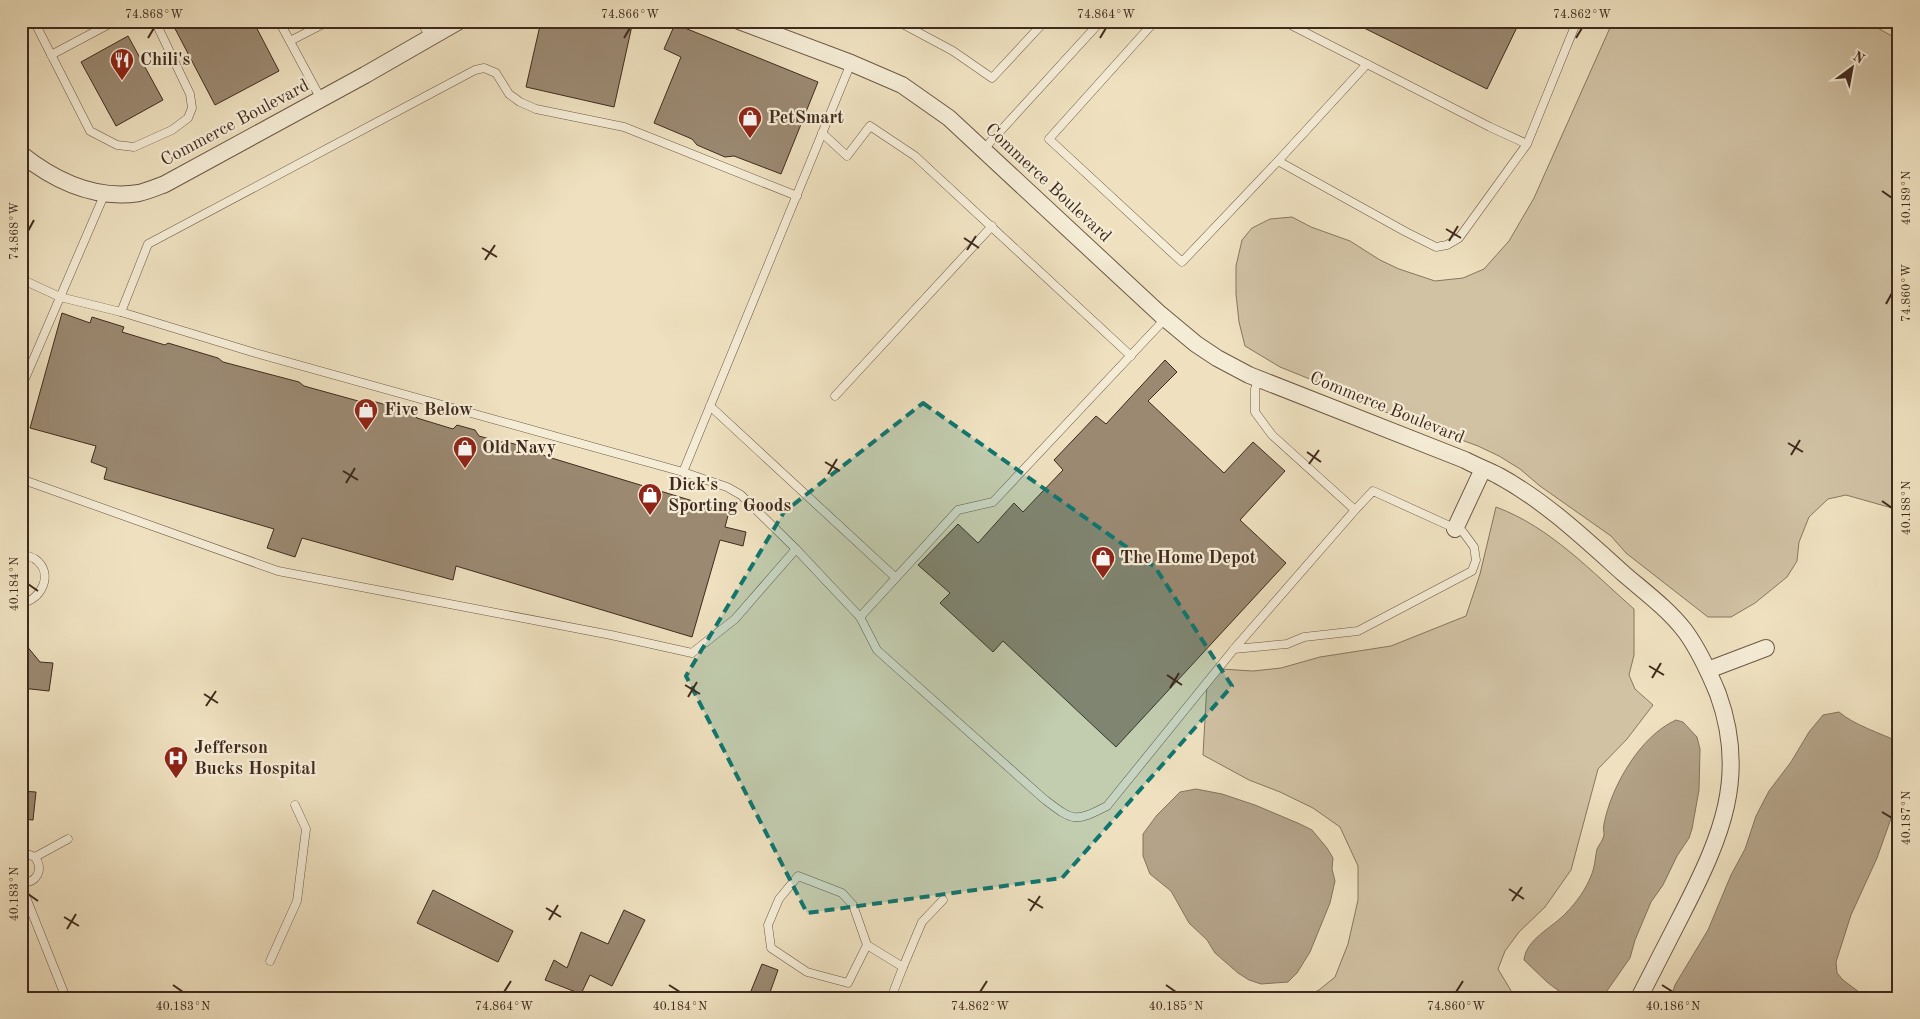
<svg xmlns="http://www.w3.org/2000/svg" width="1920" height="1019" font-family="'Old Standard TT',serif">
<rect width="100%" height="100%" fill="#efe1c0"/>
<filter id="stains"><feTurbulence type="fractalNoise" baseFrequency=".004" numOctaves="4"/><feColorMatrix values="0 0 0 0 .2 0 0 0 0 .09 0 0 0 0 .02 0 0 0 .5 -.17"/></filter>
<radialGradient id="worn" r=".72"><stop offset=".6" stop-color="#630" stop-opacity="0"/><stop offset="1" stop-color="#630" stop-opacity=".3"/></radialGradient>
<g fill="#d1c2a4" stroke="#887660">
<path d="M1613,21H1865L1899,40V510L1846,495L1828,499L1809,517L1799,542L1797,561L1787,577L1755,603L1731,617H1708L1626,553L1611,536L1540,486L1520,469L1499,456L1478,446L1380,410L1357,398L1280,367L1245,346L1239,322L1236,294V266L1242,240L1252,228L1270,219L1292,217L1311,227L1350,241L1380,260L1399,269L1435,281L1463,278L1484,269L1509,241L1534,198Z"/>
<path d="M1496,507C1550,527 1591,571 1634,609V655L1629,675L1635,689L1653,705L1627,739L1598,769L1571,870L1545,907L1519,932L1505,951L1498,969L1513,994L1517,998H1303L1319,990L1335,977L1348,944L1358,900V866L1340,827L1313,808L1280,792L1249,780L1203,755L1207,683L1221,669L1253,671L1281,668L1320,657L1391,646L1466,616L1480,574Z"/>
</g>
<g fill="#b4a389" stroke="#86735e">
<path d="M1839,712C1854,725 1880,733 1899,742V796L1877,858L1851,915L1836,962L1837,973L1843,980L1859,992L1875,998H1671L1675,985L1708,930L1731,875L1745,849L1756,816L1769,791L1791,762L1809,732L1823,715Z"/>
<path d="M1676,720L1683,722L1697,737L1700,749L1699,790L1692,829L1689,838L1677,856L1663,885L1651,902L1635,940L1630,958L1602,998H1568L1547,982L1524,960C1526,939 1552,928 1566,913C1576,903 1586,889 1591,876C1595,867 1595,858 1597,849C1599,845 1603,840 1604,835C1604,832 1603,828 1604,824C1611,787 1640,736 1676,720Z"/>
<path d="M1196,789L1222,794L1255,805L1300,824L1312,830L1327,848L1333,858L1332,869L1335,881L1330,903L1310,952L1297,973L1288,982L1261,984L1249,980L1238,973L1215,953L1207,940L1189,923L1171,891L1150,874L1143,856V834L1157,815L1180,792Z"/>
</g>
<g fill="#9b8972" stroke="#402a1d">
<path d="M171,21H253L279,71L215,105Z"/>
<path d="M541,21H633L614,107L526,87Z"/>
<path d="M1350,21H1520L1487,89Z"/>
<path d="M675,24L818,82L781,174L734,156L725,157L697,145L692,139L654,123L681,57L664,49Z"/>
<path d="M128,36L163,100L116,126L81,62Z"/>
<path d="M62,313L90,323L92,317L124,327L122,332L165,345L168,343L218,358L223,362L299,382L304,386L369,404L376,402L411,412L417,418L453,429L457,425L475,430L479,436L500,442H507L539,451L545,456L729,512L725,527L746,532L743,546L720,540L692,637L456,566L453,580L302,538L295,557L267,548L274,529L104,479L107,468L91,462L96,446L30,428Z"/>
<path d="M1165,360L1177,372L1148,401L1224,473L1253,442L1285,471L1240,520L1286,563L1116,747L1003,641L993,652L940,603L950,593L918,565L958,524L978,543L1014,503L1023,512L1063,470L1054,460L1096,416L1106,424Z"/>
<path d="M21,639L40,662L53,663L49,691L21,688Z"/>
<path d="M21,791L36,792L33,820L21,819Z"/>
<path d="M433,890L513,931L498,962L417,923Z"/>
<path d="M624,910L645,920L612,986L590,975L581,994L545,980L554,960L567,968L581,932L608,944Z"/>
<path d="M762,964L778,970L768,998L751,991Z"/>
</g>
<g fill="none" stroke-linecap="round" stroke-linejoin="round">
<g stroke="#6c5846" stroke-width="9">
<g id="lane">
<path d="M34,21L90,131L117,145L134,147L172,130L188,118L192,108L190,94L155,21"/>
<path d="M279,21L321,99"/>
<path d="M421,21L430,38"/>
<path d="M897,21L953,51L992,78L1045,21"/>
<path d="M1155,21L1049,139L1182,262L1278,161L1406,232L1436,247L1447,245L1459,238L1527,144"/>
<path d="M1283,21L1490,127L1527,144L1577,21"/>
<path d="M290,41L329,21"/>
<path d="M51,55L115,21"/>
<path d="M822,133L847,156L870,126L915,156L1131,356"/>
<path d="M983,150L1101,21"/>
<path d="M1278,161L1367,64"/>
<path d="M21,279L60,297L121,312L252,352L683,472L727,487L741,495L796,549"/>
<path d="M121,312L148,244L475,70L484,68L496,73L509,94L520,102L536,109L624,127L797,196"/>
<path d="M21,388L105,193"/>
<path d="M835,396L992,226"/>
<path d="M710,406L896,578"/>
<path d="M683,472L851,63"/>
<path d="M21,479L278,571L611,635L692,653L735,619L796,549L860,617L877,650L1044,799C1073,821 1074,823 1107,806L1234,649L1355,510L1272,435L1255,412V389L1259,379"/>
<path d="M21,556L24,555C28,556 32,557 35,559C55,573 41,601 21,603"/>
<path d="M860,617L958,510L993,502L1165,319"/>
<path d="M1234,649L1287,644L1304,637L1358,631L1472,571L1476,560L1474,547L1463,532L1373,491L1355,510"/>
<path d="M21,854H27L35,857C44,870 37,883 21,883"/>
<path d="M35,857L68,839"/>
<path d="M21,885L66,998"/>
<path d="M867,945L848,983L807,972L771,948L768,925L779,899L798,876L842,893L853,905L867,945L903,967L891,998"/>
<path d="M270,961L297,901L306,829L295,805"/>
<path d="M903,967L922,922L943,900"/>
</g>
</g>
<g stroke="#6c5846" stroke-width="18">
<g id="street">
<path d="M739,21L851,63L902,85L949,118L1160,314L1196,344L1217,358L1249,375L1465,460C1476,466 1488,470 1499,476C1545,501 1585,539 1624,574C1645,592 1668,609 1685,631C1699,650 1709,672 1718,694C1748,776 1721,837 1684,910C1669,939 1654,969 1639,998"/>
<path d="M21,154C55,181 95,200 139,193C148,191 157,187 165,184L365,75L459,21"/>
<path d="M1455,529L1483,469"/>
<path d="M1708,670L1766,648"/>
</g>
</g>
<use href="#lane" stroke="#f5ecd6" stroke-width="8"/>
<use href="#street" stroke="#f5ecd6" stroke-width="16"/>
</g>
<path fill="#0f766e" fill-opacity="0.2" stroke="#0f766e" stroke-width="4" stroke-dasharray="10 6" stroke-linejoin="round" d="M923,403L1155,567L1232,686L1062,878L807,913L686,676L784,512Z"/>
<path fill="none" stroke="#402a1d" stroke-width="2" d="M148,38L154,28M624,38L630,28M1100,38L1106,28M1576,38L1582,28M1882,191L1892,198M1446,229L1461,238M28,231L34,220M964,238L979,248M1449,241L1458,226M482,248L497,257M967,250L976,236M485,260L495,245M1886,304L1892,293M1788,443L1803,452M1307,452L1321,462M1791,455L1800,440M825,462L840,471M1309,464L1319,450M343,471L358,480M828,474L837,459M346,483L355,468M1882,501L1892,508M28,584L38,591M1649,666L1664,675M1167,675L1182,685M1652,678L1661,663M685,685L700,694M1170,688L1179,673M204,694L218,703M688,697L697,682M206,706L216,691M1882,812L1892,818M1509,889L1524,899M28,894L38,901M1028,899L1043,908M1512,901L1522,887M546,908L561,917M1030,911L1040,896M64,917L79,926M549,920L558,905M67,929L76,914M173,985L183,992M669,985L680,992M1166,985L1176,992M1662,985L1673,992M504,992L511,981M980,992L987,981M1456,992L1463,981"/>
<defs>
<g id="restaurant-pin" transform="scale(1.25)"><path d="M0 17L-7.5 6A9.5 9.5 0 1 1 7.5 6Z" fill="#8f2418" stroke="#f5ecd6"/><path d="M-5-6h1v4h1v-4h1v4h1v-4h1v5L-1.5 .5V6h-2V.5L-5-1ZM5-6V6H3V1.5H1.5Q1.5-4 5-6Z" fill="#fff"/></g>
<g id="shop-pin" transform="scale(1.25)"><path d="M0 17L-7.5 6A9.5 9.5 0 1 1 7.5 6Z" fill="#8f2418" stroke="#f5ecd6"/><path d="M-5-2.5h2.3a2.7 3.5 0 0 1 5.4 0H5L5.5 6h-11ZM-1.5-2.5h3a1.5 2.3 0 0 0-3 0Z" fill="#fff"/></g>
<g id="hospital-pin" transform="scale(1.25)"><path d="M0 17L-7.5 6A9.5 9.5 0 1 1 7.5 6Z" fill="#8f2418" stroke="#f5ecd6"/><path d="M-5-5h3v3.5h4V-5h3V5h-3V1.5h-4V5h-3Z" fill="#fff"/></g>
</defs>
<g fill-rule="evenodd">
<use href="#restaurant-pin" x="122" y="60"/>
<use href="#shop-pin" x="750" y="118"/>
<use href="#shop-pin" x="366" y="410"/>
<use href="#shop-pin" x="465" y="448"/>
<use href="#shop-pin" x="650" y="495"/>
<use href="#shop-pin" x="1103" y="558"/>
<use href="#hospital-pin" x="176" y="758"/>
</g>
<g text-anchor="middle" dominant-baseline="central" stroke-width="4.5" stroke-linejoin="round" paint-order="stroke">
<g font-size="18" font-weight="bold" fill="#402a1d" stroke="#f5ecd6" text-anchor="start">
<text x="140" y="60">Chili's</text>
<text x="768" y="118">PetSmart</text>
<text x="384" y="410">Five Below</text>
<text x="482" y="448">Old Navy</text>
<text x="668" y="485">Dick's<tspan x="668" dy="21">Sporting Goods</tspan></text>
<text x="1120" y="558">The Home Depot</text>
<text x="194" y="748">Jefferson<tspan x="194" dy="21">Bucks Hospital</tspan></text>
</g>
<g font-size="18" fill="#402a1d" stroke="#f5ecd6">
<text transform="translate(235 123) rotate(-28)">Commerce Boulevard</text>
<text transform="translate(1048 183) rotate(43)">Commerce Boulevard</text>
<text transform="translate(1387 408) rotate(22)">Commerce Boulevard</text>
</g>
</g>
<rect width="1920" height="1019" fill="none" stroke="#efe1c0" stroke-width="55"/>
<g transform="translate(1852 68) rotate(32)" stroke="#f5ecd6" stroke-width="4" paint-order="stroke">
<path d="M0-4L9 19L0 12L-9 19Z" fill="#402a1d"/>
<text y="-8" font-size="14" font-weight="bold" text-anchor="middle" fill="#402a1d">N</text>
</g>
<rect x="28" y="28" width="1864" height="964" fill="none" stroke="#402a1d" stroke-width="2"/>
<g font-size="12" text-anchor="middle" fill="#402a1d">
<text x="154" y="18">74.868°W</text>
<text x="630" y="18">74.866°W</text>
<text x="1106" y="18">74.864°W</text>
<text x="1582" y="18">74.862°W</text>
<text transform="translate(1906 198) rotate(-90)" y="4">40.189°N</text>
<text transform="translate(14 231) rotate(-90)" y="4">74.868°W</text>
<text transform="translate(1906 293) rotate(-90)" y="4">74.860°W</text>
<text transform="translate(1906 508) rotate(-90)" y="4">40.188°N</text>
<text transform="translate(14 584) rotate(-90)" y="4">40.184°N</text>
<text transform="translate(1906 818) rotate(-90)" y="4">40.187°N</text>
<text transform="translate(14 894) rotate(-90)" y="4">40.183°N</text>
<text x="183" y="1010">40.183°N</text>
<text x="504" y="1010">74.864°W</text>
<text x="680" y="1010">40.184°N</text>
<text x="980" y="1010">74.862°W</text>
<text x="1176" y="1010">40.185°N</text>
<text x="1456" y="1010">74.860°W</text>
<text x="1673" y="1010">40.186°N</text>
</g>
<rect width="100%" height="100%" filter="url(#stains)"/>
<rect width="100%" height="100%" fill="url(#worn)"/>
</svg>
